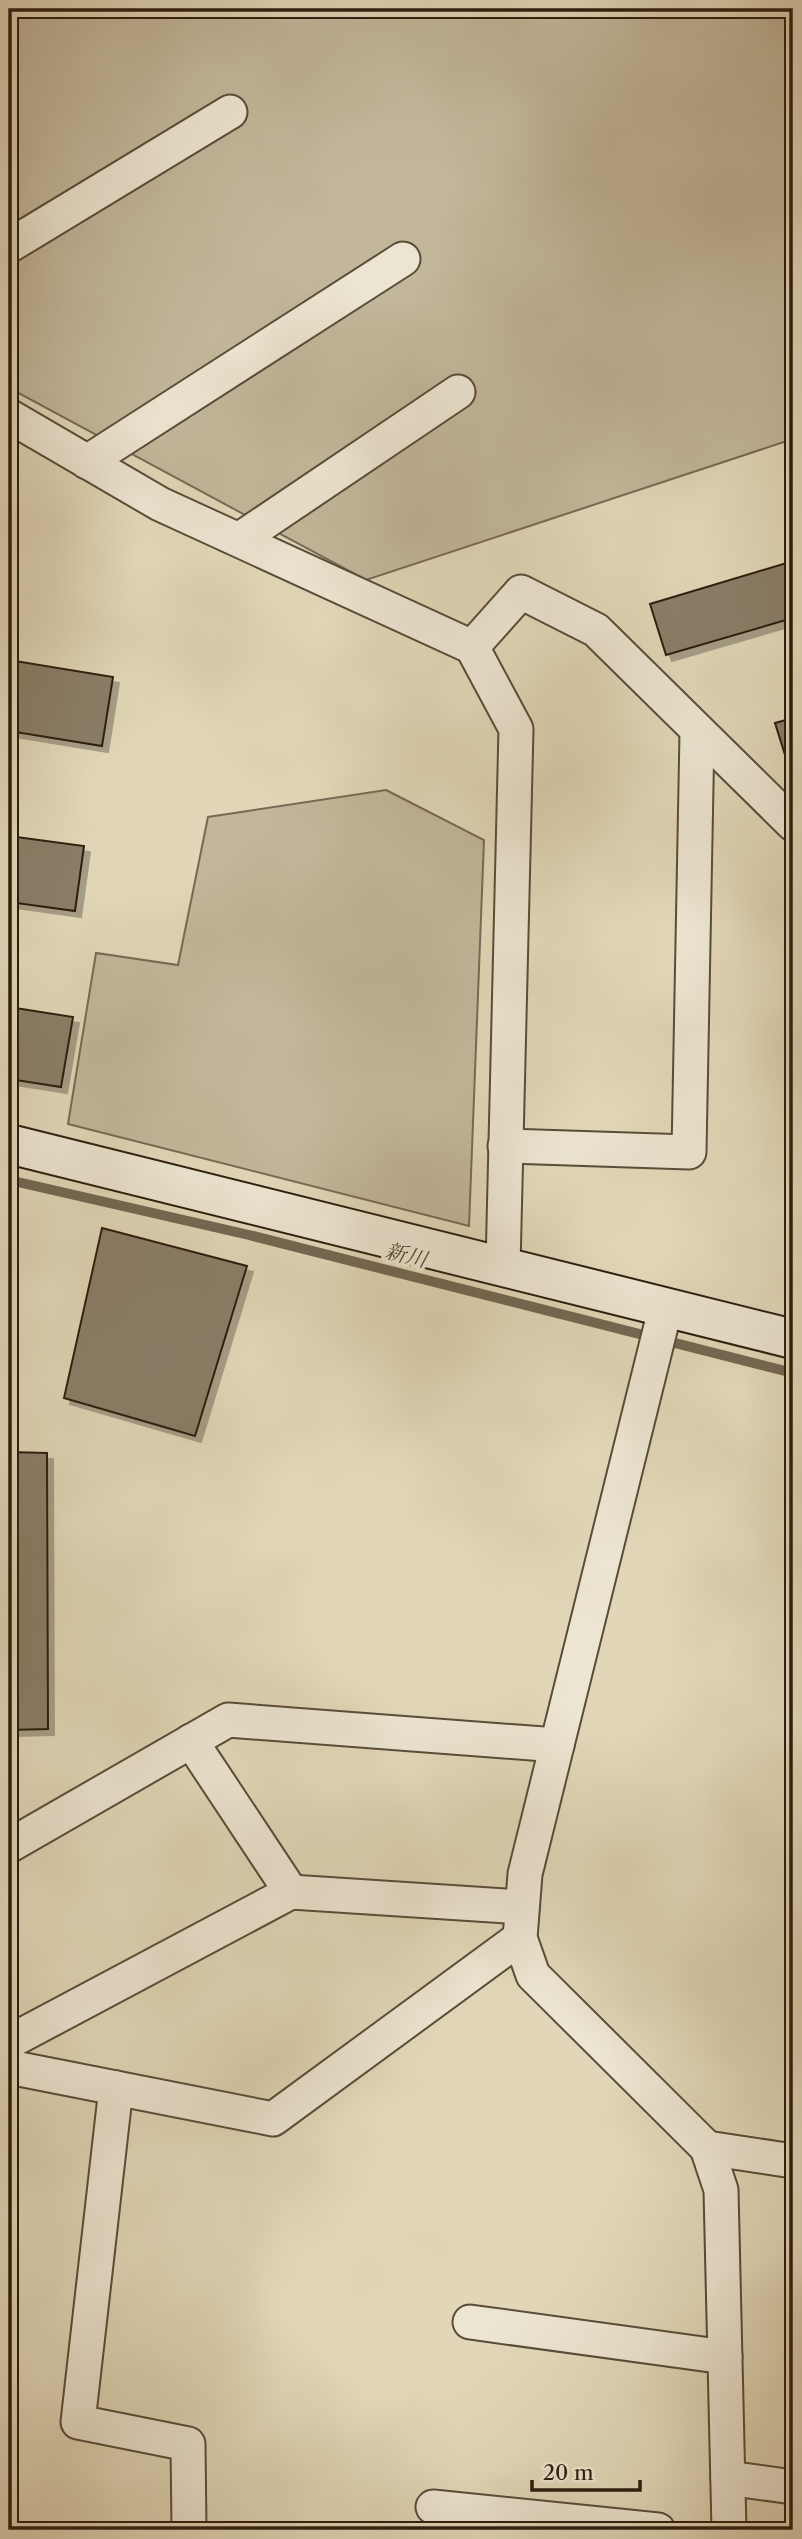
<svg xmlns="http://www.w3.org/2000/svg" width="802" height="2539" font-family="'Libre Caslon Text','Noto Serif JP',serif">
<defs>
<filter id="shadow"><feDropShadow dx="6" dy="6" stdDeviation="0" flood-color="#0004"/></filter>
</defs>
<rect width="100%" height="100%" fill="#e1d7b8"/>
<filter id="stains"><feTurbulence type="fractalNoise" baseFrequency=".00286" numOctaves="4"/><feColorMatrix values="0 0 0 0 .2 0 0 0 0 .09 0 0 0 0 .02 0 0 0 .5 -.17"/></filter>
<radialGradient id="worn" r=".72"><stop offset=".6" stop-color="#630" stop-opacity="0"/><stop offset="1" stop-color="#630" stop-opacity=".3"/></radialGradient>
<g fill="#c2b79b" stroke="#776a55" stroke-width="2">
<path d="M9,9H793V439L366,580L9,388Z"/>
<path d="M386,790L484,840L469,1226L68,1124L96,953L178,965L208,817Z"/>
</g>
<g fill="none" stroke-linecap="round" stroke-linejoin="round">
<path stroke="#736752" stroke-width="10" d="M9,1180L249,1235L793,1373"/>
</g>
<g fill="#8a7e67" stroke="#2c1d0f" stroke-width="2" filter="url(#shadow)">
<path d="M793,561V618L666,655L650,604Z"/>
<path d="M9,660L113,677L102,746L9,731Z"/>
<path d="M793,718V774H791L775,723Z"/>
<path d="M9,836L84,846L75,911L9,902Z"/>
<path d="M9,1007L73,1017L61,1087L9,1079Z"/>
<path d="M102,1228L247,1266L195,1436L64,1398Z"/>
<path d="M9,1452L47,1453L48,1729L9,1730Z"/>
</g>
<g fill="none" stroke-linecap="round" stroke-linejoin="round">
<g stroke="#594c39" stroke-width="37">
<g id="street">
<path d="M9,246L230,112"/>
<path d="M9,416L160,504L472,647L516,729L503,1266"/>
<path d="M87,462L403,259"/>
<path d="M240,539L458,392"/>
<path d="M472,647L521,592L596,630L793,824"/>
<path d="M505,1146L689,1152L697,733"/>
<path d="M666,1306L525,1874L520,1938L533,1975L707,2148L721,2190L729,2530"/>
<path d="M191,1741L291,1892"/>
<path d="M9,1846L228,1720L557,1745"/>
<path d="M9,2042L291,1892L522,1907"/>
<path d="M9,2067L273,2119L520,1938"/>
<path d="M116,2088L78,2422L188,2444L189,2530"/>
<path d="M707,2148L793,2161"/>
<path d="M470,2322L725,2357"/>
<path d="M728,2478L793,2487"/>
<path d="M433,2507L658,2530"/>
</g>
</g>
<g stroke="#2c1d0f" stroke-width="42">
<path id="secondary" d="M9,1144L793,1339"/>
</g>
<use href="#street" stroke="#ece5d1" stroke-width="33"/>
<use href="#secondary" stroke="#ece5d1" stroke-width="38"/>
</g>
<g text-anchor="middle" dominant-baseline="central" stroke-width="7" stroke-linejoin="round" paint-order="stroke">
<g font-size="21" font-style="italic" fill="#564836" stroke="#ece5d1">
<text transform="translate(406 1255) rotate(14)">新川</text>
</g>
</g>
<rect width="802" height="2539" fill="none" stroke="#e1d7b8" stroke-width="35"/>
<rect x="10" y="10" width="781" height="2518" fill="none" stroke="#2c1d0f" stroke-width="3.5"/>
<rect x="18" y="18" width="767" height="2504" fill="none" stroke="#2c1d0f" stroke-width="2"/>
<path d="M532 2480v10h108v-10" fill="none" stroke="#2c1d0f" stroke-width="3.5"/>
<text x="543" y="2480" font-size="21" fill="#2c1d0f" stroke="#ece5d1" stroke-width="5" paint-order="stroke">20 m</text>
<rect width="100%" height="100%" filter="url(#stains)"/>
<rect width="100%" height="100%" fill="url(#worn)"/>
</svg>
